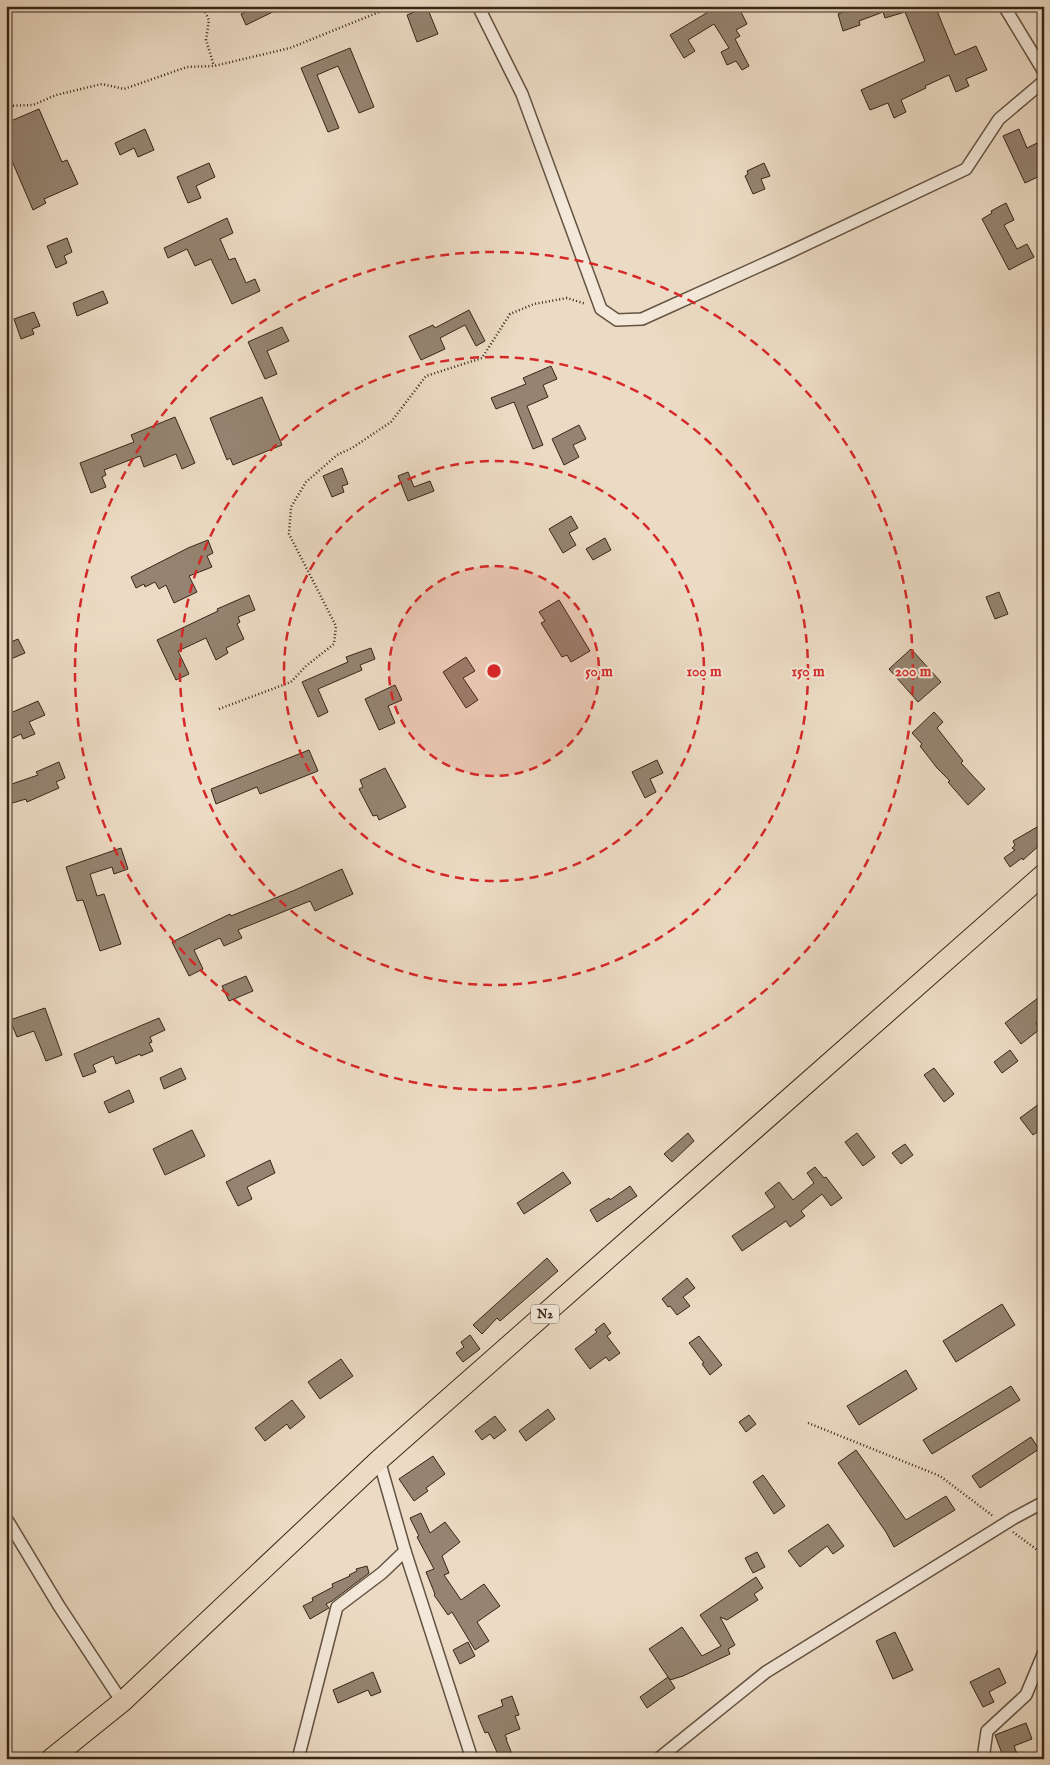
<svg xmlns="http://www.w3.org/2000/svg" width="1050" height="1765" font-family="'IM FELL English',serif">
<rect width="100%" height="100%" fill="#ecdbc4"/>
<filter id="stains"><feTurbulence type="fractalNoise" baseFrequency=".004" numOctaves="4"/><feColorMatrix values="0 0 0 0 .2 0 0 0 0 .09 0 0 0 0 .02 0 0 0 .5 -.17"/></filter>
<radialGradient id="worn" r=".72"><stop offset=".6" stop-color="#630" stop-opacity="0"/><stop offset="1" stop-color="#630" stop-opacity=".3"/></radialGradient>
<g fill="#958471" stroke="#372617">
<path d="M258,6H285L246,25L241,14Z"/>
<path d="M718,6H738L747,24L736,30L740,36L735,39L749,66L742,70L736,61L727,65L721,52L729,48L714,24L688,40L695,51L684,58L670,35Z"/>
<path d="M860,6H935L955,55L976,46L987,70L966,79L969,86L956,92L949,75L925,86L926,88L901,100L906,112L894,118L888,103L870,110L861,90L925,61L905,12L885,18L883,12L859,21L860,25L843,31L838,14Z"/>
<path d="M427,7L438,34L417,42L407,15Z"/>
<path d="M350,48L374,107L359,113L338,66L317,75L339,128L328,132L301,68Z"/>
<path d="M39,109L62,162L67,160L78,184L44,199L46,203L33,210L6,147V123Z"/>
<path d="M145,129L154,150L138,157L134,148L120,155L115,143Z"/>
<path d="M1019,129L1027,148L1037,143L1044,158V174L1025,183L1003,136Z"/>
<path d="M209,163L215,177L196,186L201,198L188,203L177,177Z"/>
<path d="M764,163L770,176L761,179L765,189L753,194L745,176L748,174L747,171Z"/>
<path d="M1006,203L1014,220L1004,225L1017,249L1027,244L1034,257L1009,270L982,219L992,213L991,211Z"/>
<path d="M227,218L233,233L220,239L229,260L235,258L246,283L255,279L260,291L232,304L211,259L195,266L187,249L168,258L164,248Z"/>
<path d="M67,238L72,252L64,256L67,263L56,268L47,246Z"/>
<path d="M103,291L108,303L77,316L73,303Z"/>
<path d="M469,310L485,341L476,346L465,325L440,338L445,349L421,360L409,336L433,325L435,328Z"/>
<path d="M34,312L40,326L32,329L34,334L21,339L14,319Z"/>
<path d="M282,327L289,341L267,351L277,374L265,379L248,342Z"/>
<path d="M551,366L557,379L543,385L548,397L527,406L543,445L533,449L514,402L496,409L491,398L526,384L523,378Z"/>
<path d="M262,397L282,445L233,465L230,458L227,460L210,418Z"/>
<path d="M175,417L195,463L182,469L176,454L144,467L140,456L104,470L106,475L102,477L106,487L91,493L80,463L134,442L131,435Z"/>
<path d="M579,425L586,439L573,445L579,457L564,465L552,439Z"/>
<path d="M342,468L348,484L342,486L344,492L332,497L323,476Z"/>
<path d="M408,472L414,487L430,481L434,491L408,501L398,476Z"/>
<path d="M571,516L578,528L569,533L576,545L563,553L549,529Z"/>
<path d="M605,538L611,550L593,560L586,549Z"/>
<path d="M208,540L213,553L207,556L212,567L189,576L197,592L174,603L166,585L159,589L155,582L145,587L144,584L136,588L131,577L188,548Z"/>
<path d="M999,592L1008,614L995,619L986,597Z"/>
<path d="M249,595L255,610L238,617L240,622L237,624L244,639L226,648L228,653L216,660L206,638L178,651L189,674L176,680L157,640L218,611L217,609Z"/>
<path d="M559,600L590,651L571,662L567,655L562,657L541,623L545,621L539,612Z"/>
<path d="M18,639L25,653L6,661V644Z"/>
<path d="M371,648L375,659L360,665L362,670L318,689L328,712L318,717L302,682L348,662L346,657Z"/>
<path d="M911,649L941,682L918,702L889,669Z"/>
<path d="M466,657L475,671L463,678L478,700L466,708L443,672Z"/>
<path d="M395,685L402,700L388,706L395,723L379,730L365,699Z"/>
<path d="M38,701L45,715L29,722L35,734L23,739L21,734L6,741V715Z"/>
<path d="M934,712L943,722L937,728L963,761L961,763L985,789L968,805L948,782L950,781L937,768L920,746L922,744L912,733Z"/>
<path d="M309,750L318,771L260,794L257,787L216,804L211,789Z"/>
<path d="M657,760L663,773L650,779L656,792L645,798L632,772Z"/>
<path d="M59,762L65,778L56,782L59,788L27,802L26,799L9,804L6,795V786L38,775L36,772Z"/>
<path d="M385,768L406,807L379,820L377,815L373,816L359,789L363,787L360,780Z"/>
<path d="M1044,823V835L1038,838L1042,843L1023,860L1022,858L1010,867L1004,858L1015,850L1012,848L1015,845L1013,841Z"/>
<path d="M121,848L128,869L114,874L112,867L90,874L97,896L104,894L121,944L100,951L83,900L77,901L66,867Z"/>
<path d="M342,869L353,894L315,911L310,901L238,930L242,938L224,946L220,938L194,950L203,969L189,976L172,942L230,914L231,916L295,890Z"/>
<path d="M246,976L253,991L229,1001L222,986Z"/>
<path d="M1038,998L1044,1005V1017L1036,1023L1040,1029L1021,1044L1005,1023Z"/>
<path d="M45,1008L62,1055L46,1061L34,1031L17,1037L10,1020Z"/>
<path d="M159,1018L165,1030L150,1037L152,1042L149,1043L153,1051L141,1056L140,1054L116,1064L113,1056L93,1065L96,1072L83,1077L74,1054Z"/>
<path d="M1010,1050L1018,1061L1002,1073L994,1062Z"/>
<path d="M181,1068L186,1079L164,1089L160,1078Z"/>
<path d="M934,1068L954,1094L944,1102L924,1075Z"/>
<path d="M129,1090L134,1102L109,1113L104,1102Z"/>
<path d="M1039,1104L1044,1110V1127L1033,1135L1020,1118Z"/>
<path d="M192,1130L205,1156L165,1175L153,1149Z"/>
<path d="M688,1133L694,1141L672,1162L664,1154Z"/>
<path d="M857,1133L875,1157L863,1166L845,1142Z"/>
<path d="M905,1144L913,1155L901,1164L892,1153Z"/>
<path d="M270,1160L275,1173L247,1187L252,1199L238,1206L226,1182Z"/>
<path d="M815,1167L824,1178L826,1177L842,1198L831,1206L822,1194L801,1211L805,1216L790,1227L786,1221L742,1251L732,1236L775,1207L765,1193L779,1182L793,1200L814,1183L807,1173Z"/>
<path d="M563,1172L571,1183L524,1214L517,1203Z"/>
<path d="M630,1186L637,1196L597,1222L590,1210L609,1198L610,1200Z"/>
<path d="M547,1258L558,1271L500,1321L497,1318L482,1334L473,1325Z"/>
<path d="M687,1278L695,1288L683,1297L690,1306L677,1315L670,1306L668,1307L662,1299Z"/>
<path d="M1002,1304L1015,1325L956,1362L943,1341Z"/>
<path d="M604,1323L611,1333L607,1336L620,1353L609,1361L606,1357L590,1369L575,1349L597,1332L595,1330Z"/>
<path d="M470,1335L480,1349L463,1362L456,1353L464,1347L461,1342Z"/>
<path d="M699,1336L722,1365L710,1375L702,1364L704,1363L689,1343Z"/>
<path d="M341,1359L353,1376L320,1399L308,1382Z"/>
<path d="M906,1370L917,1389L859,1425L847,1406Z"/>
<path d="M1011,1386L1020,1400L932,1454L923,1440Z"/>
<path d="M292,1400L305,1417L290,1429L287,1424L265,1441L255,1428Z"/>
<path d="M548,1409L555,1419L526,1441L519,1431Z"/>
<path d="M749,1415L756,1424L746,1432L739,1422Z"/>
<path d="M495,1416L506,1430L494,1439L490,1434L482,1440L475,1431Z"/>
<path d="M1031,1437L1039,1449L980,1488L972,1476Z"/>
<path d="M856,1450L906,1520L946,1496L955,1510L894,1547L886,1532L838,1463Z"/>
<path d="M433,1456L445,1474L426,1488L428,1491L414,1501L399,1479Z"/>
<path d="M763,1475L785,1506L774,1514L753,1482Z"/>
<path d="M421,1513L430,1533L445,1522L460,1542L442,1556L449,1573L444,1575L461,1600L484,1584L500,1606L477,1622L489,1641L475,1650L452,1612L448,1615L434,1595L435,1594L426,1572L434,1569L417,1537L419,1536L410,1518Z"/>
<path d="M828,1524L844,1546L833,1554L827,1546L800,1567L788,1551Z"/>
<path d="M757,1552L765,1567L753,1573L745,1558Z"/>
<path d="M367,1566L369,1573L332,1601L326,1604L329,1608L310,1619L303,1606L313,1601L312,1598L333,1587L332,1584L350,1576L349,1575L357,1571L356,1569Z"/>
<path d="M756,1577L763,1588L754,1594L758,1600L727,1620L720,1617L735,1645L728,1649L730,1654L683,1676L670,1680L649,1649L682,1627L702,1656L721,1646L700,1615Z"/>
<path d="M895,1632L913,1670L893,1679L876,1641Z"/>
<path d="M468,1642L475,1656L460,1664L453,1650Z"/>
<path d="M999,1668L1006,1683L989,1692L994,1702L983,1707L970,1682Z"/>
<path d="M373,1672L381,1692L371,1696L368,1690L338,1703L333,1690Z"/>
<path d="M668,1677L675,1688L647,1708L640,1697Z"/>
<path d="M512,1696L519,1715L515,1716L520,1729L505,1735L507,1739H506L514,1759H500L488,1732L485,1733L478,1716L503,1706L501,1700Z"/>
<path d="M1026,1723L1032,1739L1014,1746L1019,1759H1004L995,1735Z"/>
</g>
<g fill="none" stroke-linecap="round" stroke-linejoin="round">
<g stroke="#645342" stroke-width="14">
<g id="minor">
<path d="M478,6L522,94L601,309L617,320L642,319L788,253L966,169L999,119L1044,81"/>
<path d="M1004,6L1044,72"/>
<path d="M379,1460L405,1551L472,1759"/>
<path d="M6,1518L59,1606L122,1702"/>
<path d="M298,1759L337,1607L382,1573L405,1551"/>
<path d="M658,1759L766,1672L1014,1518L1044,1502"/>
<path d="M983,1759L987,1731L1026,1695L1044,1652"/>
</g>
</g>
<g stroke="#372617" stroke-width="22">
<path id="trunk" d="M51,1759L122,1702L379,1460L1044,874"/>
</g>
<g stroke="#372617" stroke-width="2.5" stroke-dasharray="1 2.5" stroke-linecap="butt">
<path d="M202,6L209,20L206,40L214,66"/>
<path d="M6,106L33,105L56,95L102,84L124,89L187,67L214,66L290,48L394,6"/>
<path d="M219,709L291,682L306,666L334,644L336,626L289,534L291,507L306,482L337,455L352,448L391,422L426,376L482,358L510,314L534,304L567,298L586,304"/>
<path d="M808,1423L940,1476L993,1516"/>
<path d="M1013,1532L1044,1555"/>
</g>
<use href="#minor" stroke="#f3e8d9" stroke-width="11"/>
<use href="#trunk" stroke="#ecdbc4" stroke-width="20"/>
</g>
<circle cx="494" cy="671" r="105" fill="#d62828" fill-opacity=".12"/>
<g fill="none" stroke="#d62828" stroke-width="2.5" stroke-dasharray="9 6">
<circle cx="494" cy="671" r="105"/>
<circle cx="494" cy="671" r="210"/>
<circle cx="494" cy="671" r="314"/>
<circle cx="494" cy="671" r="419"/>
</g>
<g text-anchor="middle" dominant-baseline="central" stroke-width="4" stroke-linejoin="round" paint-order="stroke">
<rect fill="#f3e8d9" stroke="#6f6051" stroke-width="1" x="531" y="1304.5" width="28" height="19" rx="4"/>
<g font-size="12" font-weight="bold" fill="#372617">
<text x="545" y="1314">N2</text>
</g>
</g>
<circle cx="494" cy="671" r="8" fill="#d62828" stroke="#f3e8d9" stroke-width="2.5"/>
<g font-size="15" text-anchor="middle" font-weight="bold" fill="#d62828" stroke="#f3e8d9" stroke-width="4" stroke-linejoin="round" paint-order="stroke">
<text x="599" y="676">50 m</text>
<text x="704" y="676">100 m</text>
<text x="808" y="676">150 m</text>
<text x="913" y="676">200 m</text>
</g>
<rect width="1050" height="1765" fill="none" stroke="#ecdbc4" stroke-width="25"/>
<rect x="8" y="8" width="1035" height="1750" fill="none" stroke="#372617" stroke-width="2.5"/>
<rect x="12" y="12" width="1025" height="1740" fill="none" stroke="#372617"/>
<rect width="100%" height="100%" filter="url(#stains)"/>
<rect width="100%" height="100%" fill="url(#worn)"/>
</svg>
